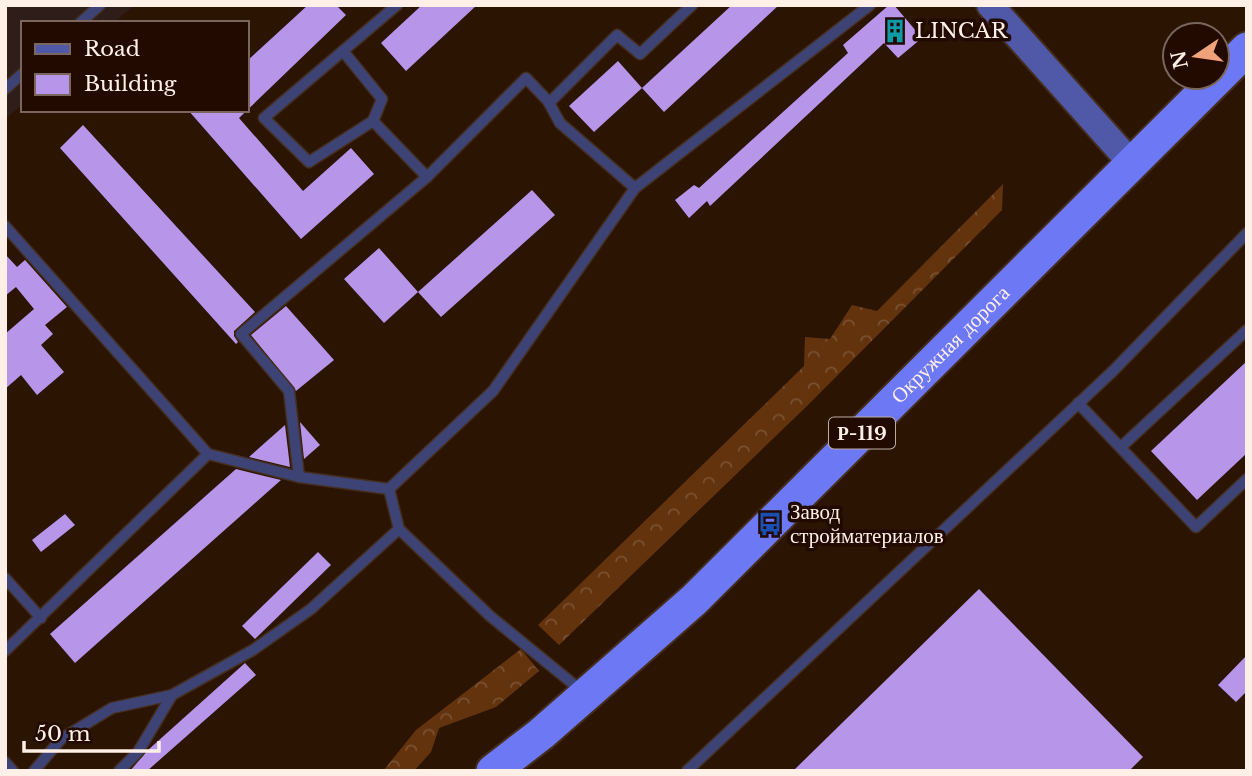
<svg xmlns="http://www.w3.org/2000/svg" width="1252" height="776" font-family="'Libre Baskerville',serif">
<defs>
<pattern id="forest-crowns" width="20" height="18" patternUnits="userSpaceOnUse" patternTransform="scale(1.75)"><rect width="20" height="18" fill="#63330e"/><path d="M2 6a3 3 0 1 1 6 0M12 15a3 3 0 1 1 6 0" fill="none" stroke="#7a5131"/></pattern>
</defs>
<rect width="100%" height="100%" fill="#2c1403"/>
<path fill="#2f1d19" d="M5,5H134L114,23H23V104L5,119Z"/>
<g fill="url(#forest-crowns)">
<path d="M1003,184L1002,210L808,405L559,645L538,625L804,366L805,337L830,339L852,305L877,311Z"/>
<path d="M521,649L539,671L496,707L439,728L431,752L414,771H383L416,730Z"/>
</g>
<g fill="#b796ea">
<path d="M308,5H336L346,15L239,118L303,191L351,148L374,174L301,239L188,110H247V61Z"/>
<path d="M422,5H477L406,71L381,43Z"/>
<path d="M732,5H779L664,112L642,88Z"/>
<path d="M889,5H894L922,38L898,58L884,43L710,206L707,201L689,218L675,200L694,185L699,188L848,53L843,45Z"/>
<path d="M618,61L642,88L594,132L569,106Z"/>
<path d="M83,125L255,312L234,331V336L238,342L236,344L60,148Z"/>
<path d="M532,190L555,215L441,317L418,292Z"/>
<path d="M379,248L418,292L384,323L344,279Z"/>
<path d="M5,254L17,267L25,260L67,307L45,325L53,334L41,345L64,372L37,395L21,375L5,389V334L34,309L16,287L5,296Z"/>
<path d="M286,306L334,360L296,391L251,335Z"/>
<path d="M1247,361V453L1197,500L1151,451Z"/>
<path d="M300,422L320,445L304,459Z"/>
<path d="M285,425L290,467L249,457Z"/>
<path d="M236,469L281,480L75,663L50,634Z"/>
<path d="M65,514L75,525L41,552L32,540Z"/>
<path d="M318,552L331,565L255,639L242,626Z"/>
<path d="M979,589L1143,757L1129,771H793Z"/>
<path d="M1247,655V691L1236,702L1218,685Z"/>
<path d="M245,663L256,675L147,771H130L148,750Z"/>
</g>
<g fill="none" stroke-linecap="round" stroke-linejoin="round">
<g stroke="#452e1e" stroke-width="13">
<g id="lane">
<path d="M397,5L264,118L309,162L373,121L427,177L526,78L548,101L560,123L635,188L870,5"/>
<path d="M80,23L100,5"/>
<path d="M343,51L382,99L373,121"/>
<path d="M5,89L23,73"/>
<path d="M549,103L617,35L640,54L692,5"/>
<path d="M427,177L241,334L289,391L299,477L389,489L399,529L490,616L583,692"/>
<path d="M5,226L208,454L299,477"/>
<path d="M1078,403L1196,527L1247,479"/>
<path d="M1121,447L1247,330"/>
<path d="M389,489L493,391L635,188"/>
<path d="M5,578L41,618"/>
<path d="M5,651L208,454"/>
<path d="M5,762L13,771"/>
<path d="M34,771L61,739L112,708L172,695L253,650L311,609L399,529"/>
<path d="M119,771L138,752L172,695"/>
<path d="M687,771L1113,371L1247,233"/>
</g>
</g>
<g stroke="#452e1e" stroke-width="30">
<path id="secondary" d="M990,5L1133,165"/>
</g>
<g stroke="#452e1e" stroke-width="37">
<g id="highway">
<path id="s1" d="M493,771L541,734L694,600L1247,49"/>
</g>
</g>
<use href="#lane" stroke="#3d4475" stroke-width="10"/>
<use href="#secondary" stroke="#5059a8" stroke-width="26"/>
<use href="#highway" stroke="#6d78f4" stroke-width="33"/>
</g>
<defs>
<g id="building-bare" transform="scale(1.89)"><path d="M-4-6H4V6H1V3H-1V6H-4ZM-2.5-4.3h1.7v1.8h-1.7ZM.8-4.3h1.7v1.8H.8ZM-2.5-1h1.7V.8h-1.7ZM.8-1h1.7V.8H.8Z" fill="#0f9aa8" stroke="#220a00" stroke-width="2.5" paint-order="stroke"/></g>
<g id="bus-bare" transform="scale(1.89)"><path d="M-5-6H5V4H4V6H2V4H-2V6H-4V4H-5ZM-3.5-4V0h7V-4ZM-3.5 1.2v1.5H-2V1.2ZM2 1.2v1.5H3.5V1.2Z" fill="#1a4fb4" stroke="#220a00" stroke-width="2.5" paint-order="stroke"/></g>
</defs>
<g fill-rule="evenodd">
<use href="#building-bare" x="895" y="31"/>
<use href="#bus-bare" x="770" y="524"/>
</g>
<g text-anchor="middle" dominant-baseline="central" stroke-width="7" stroke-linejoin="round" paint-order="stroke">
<rect fill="#220a00" stroke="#bdaba2" stroke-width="2" x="829" y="417.5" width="66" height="31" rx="5"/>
<g font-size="19" font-weight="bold" fill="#fff0e7">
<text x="862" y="433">Р-119</text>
</g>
<g font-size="21" fill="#fff0e7" stroke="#220a00" text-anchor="start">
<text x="915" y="31">LINCAR</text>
<text x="790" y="512">Завод<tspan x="790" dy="24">стройматериалов</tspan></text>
</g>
<g font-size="21" fill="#fff0e7" stroke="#220a00">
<text stroke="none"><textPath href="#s1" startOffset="626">Окружная дорога</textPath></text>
</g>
</g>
<rect width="1252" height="776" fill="none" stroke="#fff0e7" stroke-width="14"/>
<rect x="21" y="21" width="228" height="91" fill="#220a00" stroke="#7a665c" stroke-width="2"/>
<rect x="35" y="44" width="35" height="10" fill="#5059a8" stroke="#7a665c" stroke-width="2"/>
<text x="84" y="56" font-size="21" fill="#fff0e7">Road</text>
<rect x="35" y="74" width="35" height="21" fill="#b796ea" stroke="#7a665c" stroke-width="2"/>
<text x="84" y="91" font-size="21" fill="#fff0e7">Building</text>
<g transform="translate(1196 56) rotate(257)"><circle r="33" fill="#220a00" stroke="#7a665c" stroke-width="2"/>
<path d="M0-5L12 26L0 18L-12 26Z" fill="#f0a27a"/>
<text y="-10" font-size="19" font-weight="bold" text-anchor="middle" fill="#fff0e7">N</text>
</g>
<path d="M24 741v10h135v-10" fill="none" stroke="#fff0e7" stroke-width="3.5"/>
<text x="35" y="741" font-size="21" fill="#fff0e7" stroke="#220a00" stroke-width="5" paint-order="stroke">50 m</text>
</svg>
